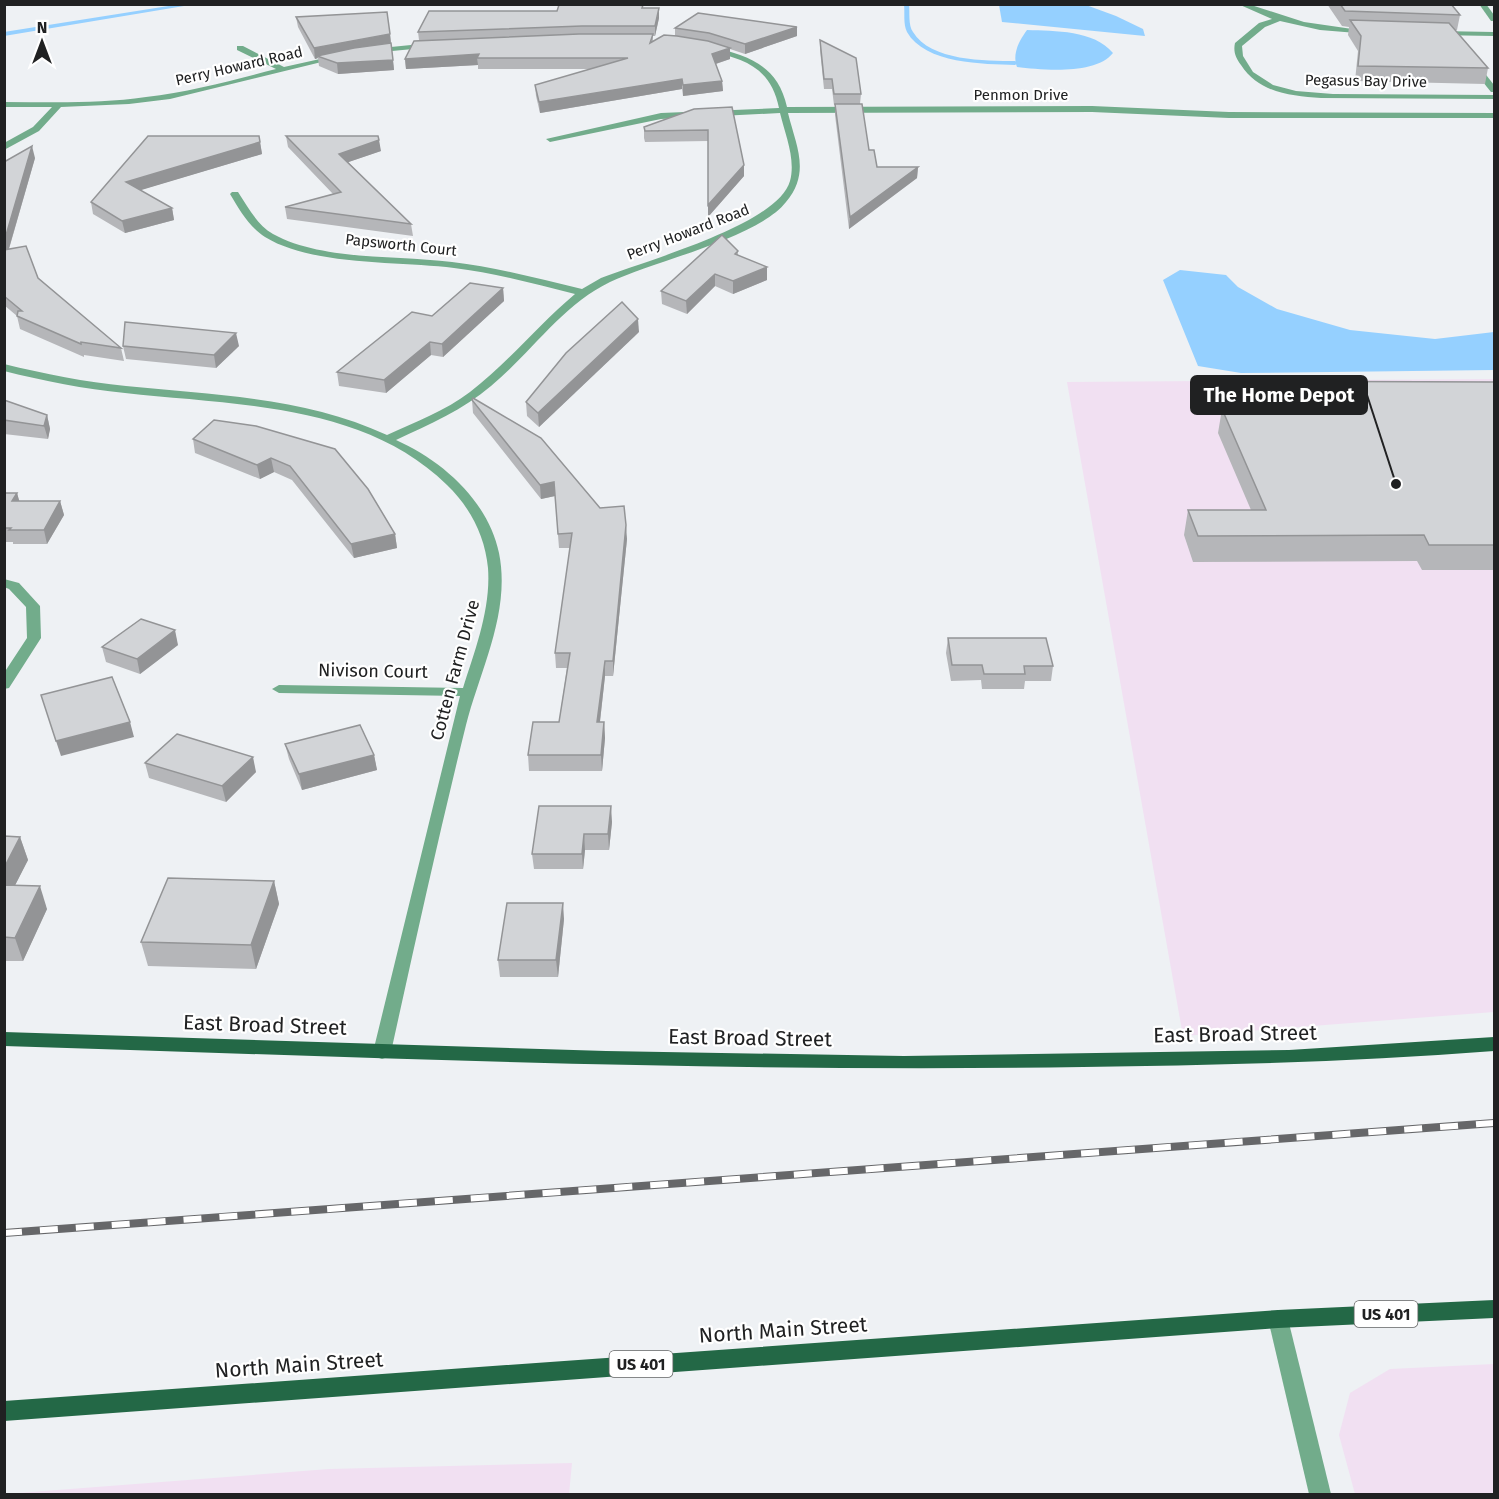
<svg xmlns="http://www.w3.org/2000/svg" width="1499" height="1499" font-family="'Fira Sans',sans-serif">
<rect width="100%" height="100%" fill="#eef1f4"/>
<g fill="#f1e0f2">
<path d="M1494,379V1012L1183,1036L1067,382Z"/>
<path d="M1494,1364V1494H1355L1339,1435L1350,1393L1390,1369Z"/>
<path d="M572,1463L569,1494H5L329,1469Z"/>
</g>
<g fill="#95d0ff">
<path d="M999,5H1086L1116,16L1143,29L1145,36L1002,22Z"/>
<path d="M1027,30C1055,31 1094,30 1113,53C1096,75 1043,70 1017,67C1012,54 1019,41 1027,30Z"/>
<path d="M1180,270L1226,275L1238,287L1277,309L1350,330L1435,339L1494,332V370L1241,373L1198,366L1163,280Z"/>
</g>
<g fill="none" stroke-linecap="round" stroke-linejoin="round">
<g fill="#95d0ff" fill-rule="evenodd">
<path d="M181,4H196L4,36V32Z"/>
<path d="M904,4H909C910,13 908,25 913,32C930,61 986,61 1015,61L1018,63L1015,65C984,64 925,64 907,32C903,24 905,13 904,4Z"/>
</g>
<g fill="#72ac8b" fill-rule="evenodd">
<path d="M1238,4H1248L1304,22L1373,32L1369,34L1320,30L1280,21L1265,27L1242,46L1243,56L1253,72L1273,85L1296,91L1333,94L1494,95V99L1321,98C1291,96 1259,93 1241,65C1236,58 1233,52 1235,43L1259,23L1272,19Z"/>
<path d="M1479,4H1486L1494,15V21H1491Z"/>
<path d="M1438,31L1494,32V36L1435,35V31Z"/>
<path d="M431,43H434V47L371,53L367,51L371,49Z"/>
<path d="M237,46H243L284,67L338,55L342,57L170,99L129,104L61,107L39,131L4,150V143L33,127L52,107H4V102C52,102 99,104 146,97C190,92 233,80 276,69L237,50Z"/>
<path d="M712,47C750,56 778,66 787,107L1092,106L1229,112L1494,113V118H1229L1092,112L788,113C796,146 811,172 786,202C758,238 654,261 610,282C562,305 531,353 491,386C463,410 430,424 396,440C443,461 488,501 499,553C511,612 480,670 466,725C439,834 415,943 391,1052L388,1057L382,1059L376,1057L373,1052L460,696L279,693L272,689L279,685L463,688C475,650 491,609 488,568C485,536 470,507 447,485C364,403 232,405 125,393C84,389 44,381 4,371V364C45,374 85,382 126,386C214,395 306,397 387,435C415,422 445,411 470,392C508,363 538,325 575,294C535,284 495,273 454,268C399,261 312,266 265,237C249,227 239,209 230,194L232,192H238C248,207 257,225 273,234C322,261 397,255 452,262C496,267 539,279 582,289L601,278C644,261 778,225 790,181C796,159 785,134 780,113L661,119L550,142L546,139L661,113L779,108C771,68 745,59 709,51L708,49Z"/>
<path d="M1470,62H1476L1494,85V92H1491L1470,66Z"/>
<path d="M4,579L19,583L40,606L41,638L9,688L4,689V673L27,638L26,607L9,589L4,587Z"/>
<path d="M1278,1310L1285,1313L1288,1319L1331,1494H1309L1268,1319L1271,1313Z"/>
</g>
<g fill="#236846" fill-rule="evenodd">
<path d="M4,1032L606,1051L904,1056L1289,1050L1494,1037V1051C1357,1062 1220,1065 1083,1067C723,1073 364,1057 4,1046Z"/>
<path d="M1494,1300V1318L1278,1328L4,1421V1401L1278,1310Z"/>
</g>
<g stroke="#666769" stroke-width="8">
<path id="rail" d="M4,1233L1494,1123"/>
</g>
<use href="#rail" stroke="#fff" stroke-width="6" stroke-dasharray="18" stroke-linecap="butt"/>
</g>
<g fill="#b5b6b9">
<path d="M1327,4H1451L1460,15L1457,30H1455L1488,68L1485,84L1355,81L1358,51L1348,35L1349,27L1342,26Z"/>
<path d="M643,8L659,18L655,36H653V42L675,36V28L797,27V36L745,54L730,49V59L716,64L722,81L723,91L683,96L682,89L540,113L536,96L535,85L592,69H478V65L406,69L405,59L419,40L418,32L557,11Z"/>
<path d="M296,17L390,34L394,70L338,74L319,66L318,58L315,59L298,27Z"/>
<path d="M820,40L861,94L860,104L869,150L877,167H918L917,178L849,229L835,115V105H834L832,89H824L820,50Z"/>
<path d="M694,109L744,176L708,217V141L645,142L644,138V127Z"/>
<path d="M259,136L262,154L140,190L172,208L174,220L125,233L93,214L91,202Z"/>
<path d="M286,136L381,151L348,162L411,224L413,236L287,219L285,207L333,194L288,147Z"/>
<path d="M35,158L9,249L38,278L121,348L124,361L84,355V357L20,329L17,316L4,305V162Z"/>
<path d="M738,251V255L767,280L733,294L715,286L687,314L662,304L661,291Z"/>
<path d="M503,288L504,301L443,357L431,355L386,393L339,386L337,372L432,316Z"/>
<path d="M639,332L539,427L527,416L526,402Z"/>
<path d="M123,346H239L216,368L126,359Z"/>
<path d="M1227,381L1494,382V570H1422L1417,561L1193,562L1184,535L1188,510H1251L1218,433L1222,409H1225L1223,405Z"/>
<path d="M4,400L47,415L50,429L48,439L4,434Z"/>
<path d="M472,400L600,508L627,539L613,676H605L600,722H604L605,738L602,771H529L528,755L559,722L567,668H556L555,653L570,548H559L555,496L541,499L473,413Z"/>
<path d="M214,420L368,489L395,534L397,548L354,558L292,480L274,472L260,479L195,453L193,439Z"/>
<path d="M4,493H17L19,501H60L64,515L47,544H13V542H4Z"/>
<path d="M948,638L1053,666L1051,681H1025L1024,689H982L981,680L951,681L946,653Z"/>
<path d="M178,645L140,674L106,662L102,647Z"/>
<path d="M285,744L374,755L377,770L302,790L289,759Z"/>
<path d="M145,763L256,772L226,802L149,778Z"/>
<path d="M612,822L609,850H585L583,869H534L532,854Z"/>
<path d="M4,836L20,837L28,860L15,885L47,909L23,961H4Z"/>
<path d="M274,881L279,904L256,969L148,966L141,942Z"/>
<path d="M564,919L558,977H500L498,960Z"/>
</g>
<g fill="#939496">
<path d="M659,8V18L655,36V26Z"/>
<path d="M797,27V36L745,54V44Z"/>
<path d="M390,34L391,44L317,56L318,58L315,59L314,48Z"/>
<path d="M730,48V59L712,65V54Z"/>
<path d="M479,54L477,58L478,65L406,69L405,59Z"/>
<path d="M393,60L394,70L338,74L337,63Z"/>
<path d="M682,79V89L540,113L539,102Z"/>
<path d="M722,81L723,91L683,96V85Z"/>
<path d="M379,140L381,151L340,165L339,154Z"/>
<path d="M260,142L262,154L128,194L126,182Z"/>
<path d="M32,146L35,158L5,262L4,242Z"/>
<path d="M744,165V176L708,217V205Z"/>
<path d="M918,167L917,178L849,229L850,217Z"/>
<path d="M172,208L174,220L125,233L122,221Z"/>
<path d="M767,267V280L733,294V281Z"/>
<path d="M715,274V286L687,314L686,301Z"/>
<path d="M503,288L504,301L443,357L442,344Z"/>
<path d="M638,319L639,332L539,427L538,413Z"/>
<path d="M236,333L239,346L216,368L214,355Z"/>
<path d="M430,342L431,355L386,393L384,380Z"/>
<path d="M47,415L50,429L48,439L44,426Z"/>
<path d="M271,458L274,472L260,479L257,465Z"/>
<path d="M554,482L555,496L541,499L540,485Z"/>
<path d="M17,493L21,507L12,501Z"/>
<path d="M60,501L64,515L47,544L44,530Z"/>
<path d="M626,525L627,539L613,676V661Z"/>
<path d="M395,534L397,548L354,558L351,544Z"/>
<path d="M175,630L178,645L140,674L137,659Z"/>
<path d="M605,661V676L598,738L597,722Z"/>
<path d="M130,722L134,737L61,756L56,741Z"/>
<path d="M604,722L605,738L602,771L601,755Z"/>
<path d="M374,755L377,770L302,790L299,774Z"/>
<path d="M253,757L256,772L226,802L222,786Z"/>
<path d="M611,806L612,822L609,850L608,834Z"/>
<path d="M584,834L585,850L583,869L582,854Z"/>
<path d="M20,837L28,860L4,907V868Z"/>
<path d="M274,881L279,904L256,969L251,945Z"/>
<path d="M40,886L47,909L23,961L15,938Z"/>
<path d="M563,903L564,919L558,977L556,960Z"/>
</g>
<g fill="#d2d4d7" stroke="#939496" stroke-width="1.5">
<path d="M1340,4H1451L1460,15L1345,11Z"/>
<path d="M559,5H643L642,8H659L655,26H582L418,32L429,11H557Z"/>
<path d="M387,12L390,34L314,48L296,17Z"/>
<path d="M698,13L797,27L745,44L709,33L675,28Z"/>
<path d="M1350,20L1449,23L1488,68L1358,66L1361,36Z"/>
<path d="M579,34H653L650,43L664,35L677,36L708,41L730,48L712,54L722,81L683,85L682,79L539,102L535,85L628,58H477L479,54L405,59L414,41Z"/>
<path d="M820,40L856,58L861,94H834L832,79H824Z"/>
<path d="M391,43L393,60L337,63L317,56L354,48Z"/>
<path d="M835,104H862L869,150H874L877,167H918L850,217Z"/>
<path d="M732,107L744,165L708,205V130L645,131L644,127L694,109Z"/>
<path d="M148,136H259L260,142L126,182L172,208L122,221L91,202Z"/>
<path d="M286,136H378L379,140L339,154L411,224L285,207L341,192Z"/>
<path d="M32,146L4,242V162Z"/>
<path d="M722,235L738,251L735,254L767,267L733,281L715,274L686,301L661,291Z"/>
<path d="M26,246L38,278L121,348L81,342V344L17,316L18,311H22L4,296V250Z"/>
<path d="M470,283L503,288L442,344L430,342L384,380L337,372L412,312L432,316Z"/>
<path d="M622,302L638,319L538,413L526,402L566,353Z"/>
<path d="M125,322L236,333L214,355L123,346Z"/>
<path d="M1227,381L1494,382V545H1429L1424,535L1198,536L1188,510H1266L1222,409H1239Z"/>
<path d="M473,398L541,438L600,508L624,506L626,525L613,661H605L597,722H604L601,755H528L533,722H559L570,653H555L572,533L558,534L554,482L540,485L472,400Z"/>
<path d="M4,400L47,415L44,426L4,420Z"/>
<path d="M214,420L256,426L335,449L368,489L395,534L351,544L290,466L271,458L257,465L193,439Z"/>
<path d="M4,493H17L12,501H60L44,530H9L11,528H4Z"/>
<path d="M141,619L175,630L137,659L102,647Z"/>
<path d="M948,638H1046L1053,666H1024L1025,674H984L982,665H952Z"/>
<path d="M112,677L130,722L56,741L41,695Z"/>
<path d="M360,725L374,755L299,774L285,744Z"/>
<path d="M177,734L253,757L222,786L145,763Z"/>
<path d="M539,806H611L608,834H584L582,854H532Z"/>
<path d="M4,836L20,837L4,868Z"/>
<path d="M168,878L274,881L251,945L141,942Z"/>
<path d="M4,885L40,886L15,938L4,937Z"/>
<path d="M507,903H563L556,960H498Z"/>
</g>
<g text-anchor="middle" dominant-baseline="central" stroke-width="4.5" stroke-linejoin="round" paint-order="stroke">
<g font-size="15" fill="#202122" stroke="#fff">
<text transform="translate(239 66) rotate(-13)">Perry Howard Road</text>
<text transform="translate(1366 81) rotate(1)">Pegasus Bay Drive</text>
<text x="1021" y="95">Penmon Drive</text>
<text transform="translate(688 232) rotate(-21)">Perry Howard Road</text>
<text transform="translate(401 245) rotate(6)">Papsworth Court</text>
</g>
<g fill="#fff" stroke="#636464" stroke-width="1.5">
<rect x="1354.5" y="1301" width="63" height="26" rx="4.5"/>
<rect x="609.5" y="1351" width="63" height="26" rx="4.5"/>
</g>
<g font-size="16" font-weight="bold" fill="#202122">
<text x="1386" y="1314">US 401</text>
<text x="641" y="1364">US 401</text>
</g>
<g font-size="18" fill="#202122" stroke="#fff">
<text transform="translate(455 670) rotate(-75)">Cotten Farm Drive</text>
<text transform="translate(373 671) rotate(1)">Nivison Court</text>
</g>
<g font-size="21" fill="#202122" stroke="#fff">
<text transform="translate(265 1025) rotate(2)">East Broad Street</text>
<text transform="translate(1235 1034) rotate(-1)">East Broad Street</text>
<text transform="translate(750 1038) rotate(1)">East Broad Street</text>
<text transform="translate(783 1330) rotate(-4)">North Main Street</text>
<text transform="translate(299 1365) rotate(-4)">North Main Street</text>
</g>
</g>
<path fill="none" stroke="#202122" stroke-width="2" d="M1396 484L1367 395"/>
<circle fill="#202122" stroke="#fff" stroke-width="2" cx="1396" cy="484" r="6"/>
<rect fill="#202122" stroke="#202122" stroke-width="2" x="1191" y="376" width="176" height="38" rx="6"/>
<g font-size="20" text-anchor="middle" font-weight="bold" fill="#fff">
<text x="1279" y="402">The Home Depot</text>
</g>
<rect width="1499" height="1499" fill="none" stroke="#202122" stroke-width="12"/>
<g transform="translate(42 42)" stroke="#ffffff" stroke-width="4.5" paint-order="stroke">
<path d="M0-4.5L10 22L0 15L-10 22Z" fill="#202122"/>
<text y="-9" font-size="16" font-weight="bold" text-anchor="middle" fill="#202122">N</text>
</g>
</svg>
